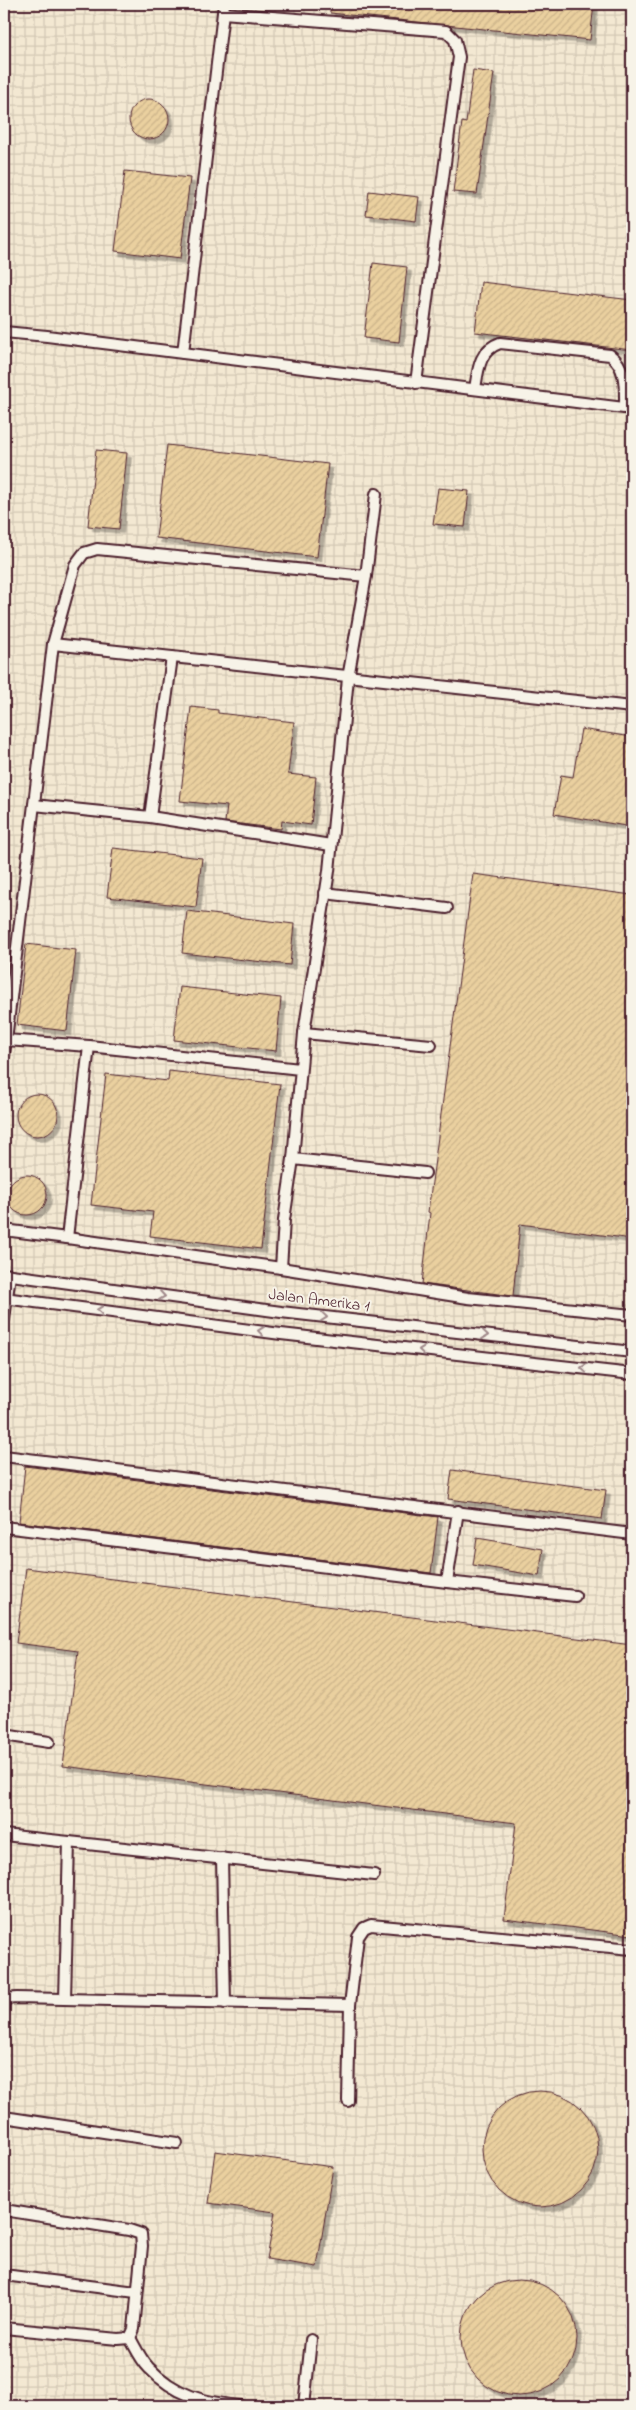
<svg xmlns="http://www.w3.org/2000/svg" width="636" height="2410" font-family="'Indie Flower',sans-serif">
<defs>
<pattern id="industrial-grid" width="8" height="8" patternUnits="userSpaceOnUse" patternTransform="scale(1.25)"><rect width="8" height="8" fill="#f3e8d2"/><path d="M0 4h8M4 0v8" fill="none" stroke="#d2c7b4"/></pattern>
<pattern id="building-hatch" width="6" height="6" patternUnits="userSpaceOnUse" patternTransform="scale(1.25)"><rect width="6" height="6" fill="#ead09f"/><path d="M-1 1l2-2M0 6l6-6M5 7l2-2" fill="none" stroke="#cab289"/></pattern>
<filter id="shadow"><feDropShadow dx="4.5" dy="4.5" stdDeviation="0" flood-color="#0004"/></filter>
</defs>
<rect width="100%" height="100%" fill="#f7f3e8"/>
<filter id="ink" filterUnits="userSpaceOnUse"><feTurbulence type="fractalNoise" baseFrequency=".02" numOctaves="2"/><feDisplacementMap in="SourceGraphic" scale="10" xChannelSelector="R" yChannelSelector="G"/><feConvolveMatrix kernelMatrix="1 2 1 2 8 2 1 2 1" color-interpolation-filters="sRGB"/></filter>
<g filter="url(#ink)">
<rect fill="url(#industrial-grid)" x="4" y="4" width="628" height="2402"/>
<g fill="url(#building-hatch)" stroke="#4a1f2b" filter="url(#shadow)">
<path d="M330,4H594L590,40L330,13Z"/>
<path d="M473,70L494,73L477,194L453,192L462,122L466,123Z"/>
<circle cx="149" cy="119" r="20"/>
<path d="M125,171L190,178L180,259L115,251Z"/>
<path d="M369,191L419,197L416,221L366,215Z"/>
<path d="M373,263L407,267L399,342L364,338Z"/>
<path d="M481,282L632,300V350L475,332Z"/>
<path d="M167,445L328,464L317,557L156,538Z"/>
<path d="M96,450L127,453L119,529L88,526Z"/>
<path d="M438,488L469,491L465,527L433,524Z"/>
<path d="M191,707L218,710V713L294,722L288,774L316,777L311,825L282,821L281,829L225,822L227,806L180,801Z"/>
<path d="M581,729L632,737V827L554,814L561,775L573,777Z"/>
<path d="M113,848L202,858L196,907L107,897Z"/>
<path d="M473,874L632,895V1239L520,1224L513,1296L422,1284L430,1213L428,1212Z"/>
<path d="M187,911L294,924L290,965L182,953Z"/>
<path d="M26,944L76,950L67,1031L17,1025Z"/>
<path d="M180,987L281,998L276,1051L174,1040Z"/>
<path d="M169,1071L280,1084L261,1249L150,1236L153,1212L91,1205L106,1074L168,1081Z"/>
<circle cx="37" cy="1115" r="21"/>
<circle cx="27" cy="1195" r="20"/>
<path d="M25,1466L438,1517L431,1573L19,1522Z"/>
<path d="M452,1470L606,1490L602,1519L448,1499Z"/>
<path d="M477,1538L543,1549L539,1576L473,1565Z"/>
<path d="M26,1568L632,1645V1935L504,1919L516,1823L63,1766L78,1651L16,1643Z"/>
<circle cx="540" cy="2149" r="58"/>
<path d="M215,2151L333,2167L317,2267L267,2259L275,2212L208,2203Z"/>
<circle cx="519" cy="2338" r="58"/>
</g>
<g fill="none" stroke-linecap="round" stroke-linejoin="round">
<g stroke="#4a1f2b" stroke-width="14">
<g id="service">
<path d="M223,13L446,31L455,40L459,57L416,383"/>
<path d="M4,332L47,336L183,353L224,4"/>
<path d="M183,353L632,409"/>
<path d="M475,389C478,370 479,350 500,343L610,355C627,367 625,389 625,408"/>
<path d="M366,576L376,494"/>
<path d="M53,644L632,707"/>
<path d="M34,805L150,817L331,845"/>
<path d="M150,817L172,657"/>
<path d="M325,893L447,908"/>
<path d="M304,1033L431,1045"/>
<path d="M4,1054L6,1040"/>
<path d="M300,1069L89,1046L6,1040L53,644L75,565L84,553L97,549L366,576L348,678L329,871L304,1033L293,1159L284,1220L281,1268L468,1298L632,1315"/>
<path d="M293,1159L425,1173"/>
<path d="M4,1230L67,1238L89,1046"/>
<path d="M67,1238L281,1268"/>
<path d="M4,1274L281,1312L632,1352"/>
<path d="M4,1298L281,1334L632,1374"/>
<path d="M4,1319L10,1275"/>
<path d="M4,1456L632,1534"/>
<path d="M4,1527L447,1582L575,1596"/>
<path d="M447,1582L458,1511"/>
<path d="M4,1735L49,1742"/>
<path d="M4,1835L374,1875"/>
<path d="M222,1858L225,2003"/>
<path d="M4,1999L17,1998L350,2005"/>
<path d="M65,1999L69,1842"/>
<path d="M348,2101L350,2005L358,1937L364,1928L371,1925L632,1949"/>
<path d="M4,2117L177,2143"/>
<path d="M4,2210L129,2230L141,2234L142,2246L134,2329L130,2338L118,2339L4,2328"/>
<path d="M4,2275L136,2292"/>
<path d="M130,2338C135,2347 141,2360 149,2368C175,2395 204,2403 241,2406"/>
<path d="M304,2406L311,2340"/>
</g>
</g>
<use href="#service" stroke="#f7f3e8" stroke-width="10"/>
</g>
<defs><path id="oneway-chevron" d="M-2-3.5L2.5 0L-2 3.5" fill="none" stroke-width="1.6" stroke-linecap="round" stroke-linejoin="round" transform="scale(1.25)"/></defs>
<g stroke="#a0898a">
<use href="#oneway-chevron" transform="translate(162 1296) rotate(8)"/>
<use href="#oneway-chevron" transform="translate(100 1310) rotate(-173)"/>
<use href="#oneway-chevron" transform="translate(324 1317) rotate(6)"/>
<use href="#oneway-chevron" transform="translate(261 1331) rotate(-173)"/>
<use href="#oneway-chevron" transform="translate(485 1335) rotate(6)"/>
<use href="#oneway-chevron" transform="translate(422 1350) rotate(-174)"/>
<use href="#oneway-chevron" transform="translate(584 1368) rotate(-174)"/>
</g>
</g>
<g text-anchor="middle" dominant-baseline="central" stroke-width="4" stroke-linejoin="round" paint-order="stroke">
<g font-size="16" fill="#4a1f2b" stroke="#f7f3e8">
<text transform="translate(319 1301) rotate(7)">Jalan Amerika 1</text>
</g>
</g>
<rect width="636" height="2410" fill="none" stroke="#f7f3e8" stroke-width="20"/>
<rect x="10" y="10" width="616" height="2390" fill="none" stroke="#4a1f2b" stroke-width="2" filter="url(#ink)"/>
</svg>
